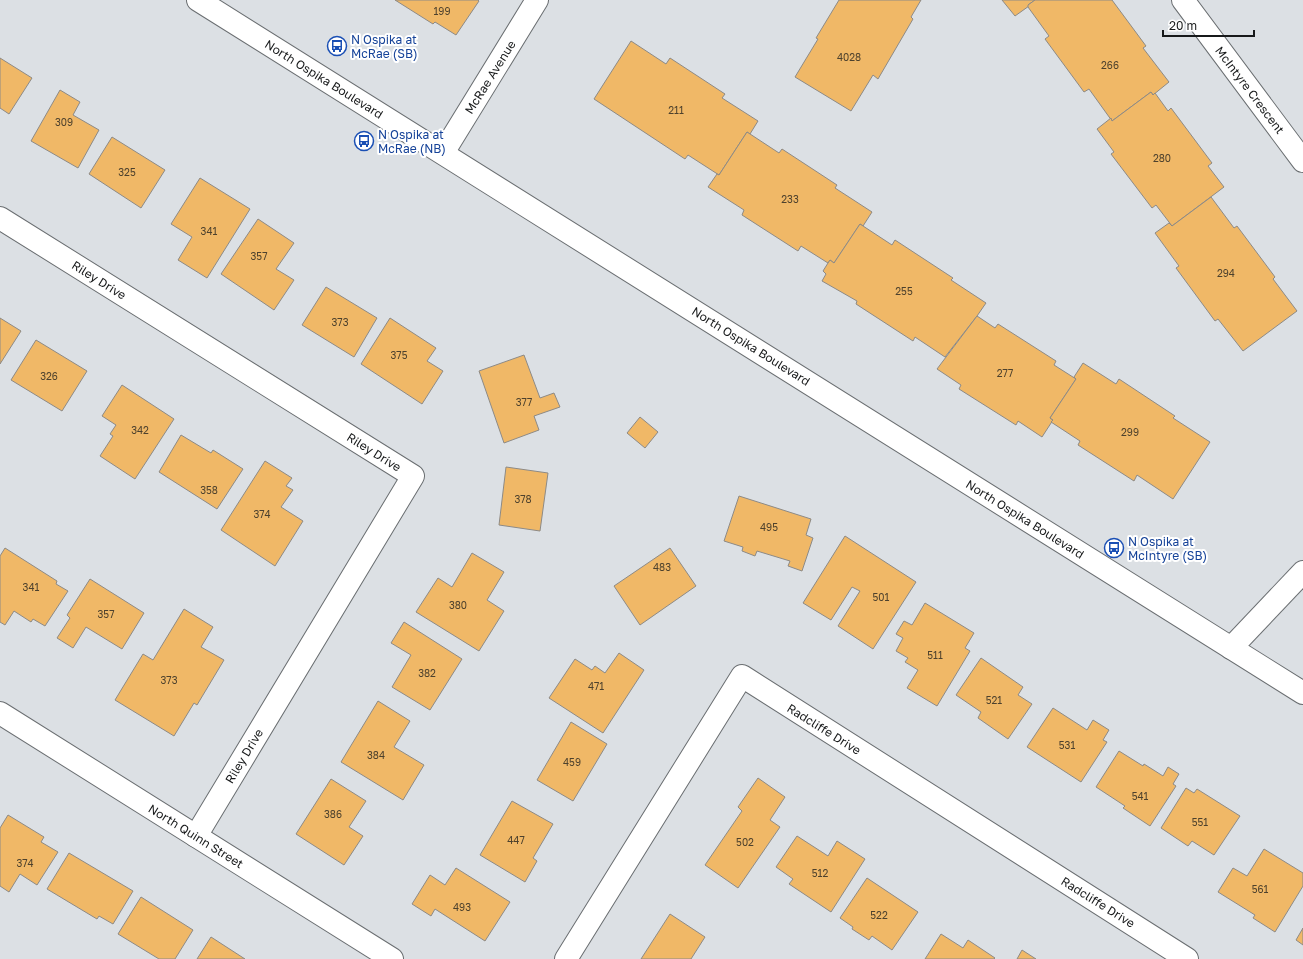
<svg xmlns="http://www.w3.org/2000/svg" width="1303" height="959" font-family="'Golos Text',sans-serif">
<rect width="100%" height="100%" fill="#dce0e4"/>
<g fill="#f0b867" stroke="#8d8a86">
<path d="M395,0H478L479,1L456,35L435,22L433,24Z"/>
<path d="M839,0H921L911,17L913,19L878,79L873,75L851,111L795,77L818,39L816,38Z"/>
<path d="M1002,0H1035L1028,5L1029,6L1015,16Z"/>
<path d="M1035,0H1112L1146,46L1143,48L1169,82L1153,95L1151,92L1112,121L1089,89L1084,92L1045,39L1049,36L1028,7V5Z"/>
<path d="M631,41L666,64L670,58L725,94L722,98L758,121L750,134L747,132L719,175L688,155L685,159L594,99Z"/>
<path d="M0,58L32,78L9,114L0,108Z"/>
<path d="M60,90L80,102L73,115L99,130L78,168L31,141Z"/>
<path d="M1151,92L1153,95L1155,93L1168,111L1171,108L1212,163L1208,166L1224,187L1172,226L1156,205L1152,208L1111,154L1114,152L1097,129L1111,118L1112,121Z"/>
<path d="M747,132L779,153L782,149L837,185L835,188L872,212L863,226L860,224L834,263L830,260L828,263L801,246L798,251L742,215L744,210L708,187L717,174L719,175Z"/>
<path d="M112,137L165,170L141,208L89,174Z"/>
<path d="M200,178L250,209L207,278L178,260L192,237L171,224Z"/>
<path d="M1211,197L1234,228L1237,226L1275,277L1273,279L1297,311L1243,351L1218,319L1215,321L1176,268L1179,266L1155,233L1169,223L1172,226Z"/>
<path d="M258,219L294,243L276,269L294,280L274,310L221,274Z"/>
<path d="M860,224L892,245L895,240L953,278L951,280L986,303L977,316L945,357L915,337L913,341L856,304L857,301L822,281L826,274L823,271L828,263L830,260L834,263Z"/>
<path d="M326,287L377,318L354,357L302,325Z"/>
<path d="M977,316L995,328L998,324L1056,361L1054,365L1076,379L1050,418L1053,420L1042,437L1018,421L1016,425L959,389L961,385L937,369Z"/>
<path d="M0,318L21,331L0,364Z"/>
<path d="M390,318L436,348L427,361L443,371L422,404L361,364Z"/>
<path d="M36,340L87,371L62,411L11,380Z"/>
<path d="M524,355L540,398L554,393L560,407L534,416L539,430L504,443L479,371Z"/>
<path d="M1083,363L1116,384L1119,379L1175,416L1173,418L1210,442L1173,499L1137,475L1134,481L1078,445L1080,441L1051,422L1053,420L1050,418L1076,379L1074,377Z"/>
<path d="M122,385L174,419L135,479L100,456L113,436L110,434L116,425L102,416Z"/>
<path d="M640,417L658,432L645,448L627,433Z"/>
<path d="M181,435L211,453L213,450L243,469L217,509L159,472Z"/>
<path d="M265,461L292,478L286,486L293,490L281,507L303,521L275,566L221,530Z"/>
<path d="M506,467L548,473L540,531L499,525Z"/>
<path d="M739,496L811,519L806,535L813,538L802,571L788,566L790,561L757,551L755,556L742,551L743,547L724,541Z"/>
<path d="M845,536L916,582L873,649L838,626L860,591L852,587L831,620L803,603Z"/>
<path d="M5,548L57,581L56,584L68,591L45,626L33,619L31,622L14,611L5,625L0,622V556Z"/>
<path d="M670,548L696,586L640,625L614,586Z"/>
<path d="M472,553L504,572L487,600L504,611L479,651L416,612L438,578L452,587Z"/>
<path d="M90,579L144,613L122,649L86,627L73,648L57,638L70,618L67,615Z"/>
<path d="M925,603L974,633L965,648L970,651L937,706L907,688L918,670L905,662L908,658L896,651L903,638L896,634L904,621L912,625Z"/>
<path d="M184,609L213,627L201,647L224,660L197,705L194,703L174,736L115,700L143,654L153,660Z"/>
<path d="M404,622L462,659L430,710L392,687L411,655L391,643Z"/>
<path d="M619,653L644,670L603,733L549,698L575,659L592,670L595,666L605,673Z"/>
<path d="M981,658L1023,687L1018,695L1032,704L1008,739L978,718L981,712L956,695Z"/>
<path d="M378,701L410,721L394,747L424,765L403,800L341,762Z"/>
<path d="M1053,708L1087,730L1093,720L1109,730L1103,740L1107,742L1081,782L1027,747Z"/>
<path d="M571,722L607,744L573,801L537,780Z"/>
<path d="M1119,751L1143,766L1144,764L1163,776L1168,767L1179,774L1173,784L1176,786L1150,826L1123,808L1125,806L1096,787Z"/>
<path d="M758,778L785,797L770,820L780,827L738,888L705,865L742,811L738,807Z"/>
<path d="M331,779L366,801L349,827L363,836L344,865L296,834Z"/>
<path d="M1186,788L1194,793L1197,789L1240,816L1214,855L1192,841L1188,846L1161,828Z"/>
<path d="M512,801L553,824L533,858L537,861L525,882L480,855Z"/>
<path d="M8,815L44,837L41,842L58,852L37,885L20,874L9,892L0,886V828Z"/>
<path d="M797,836L828,856L837,841L865,859L831,912L789,884L793,879L776,867Z"/>
<path d="M1264,849L1303,873V886L1275,932L1253,918L1255,915L1218,892L1233,868L1247,876Z"/>
<path d="M69,853L133,891L113,924L99,916L97,919L47,889Z"/>
<path d="M456,868L510,902L485,941L435,909L431,916L412,904L430,875L445,885Z"/>
<path d="M867,878L918,912L892,950L872,936L869,940L852,929L853,927L840,918Z"/>
<path d="M141,897L193,930L175,959H159L118,934Z"/>
<path d="M670,914L705,937L691,959H641Z"/>
<path d="M1303,928V945L1296,940Z"/>
<path d="M941,934L963,948L968,940L995,958L994,959H925Z"/>
<path d="M211,937L245,959H197Z"/>
<path d="M1022,950L1036,959H1017Z"/>
</g>
<g fill="none" stroke-linecap="round" stroke-linejoin="round">
<g stroke="#6a6e71" stroke-width="24">
<g id="street">
<path d="M1183,0L1303,161"/>
<path d="M443,153L537,0"/>
<path d="M0,218L413,476L196,836"/>
<path d="M1231,648L1303,572"/>
<path d="M0,713L392,959"/>
<path d="M566,959L742,676L1187,959"/>
</g>
</g>
<g stroke="#6a6e71" stroke-width="24">
<path id="secondary" d="M198,0L1303,693"/>
</g>
<use href="#street" stroke="#fff" stroke-width="22"/>
<use href="#secondary" stroke="#fff" stroke-width="22"/>
</g>
<defs>
<g id="bus-ring" transform="scale(1)"><circle r="9.5" fill="#fff" stroke="#1a4fb4" stroke-width="1.5"/><path d="M-5-6H5V4H4V6H2V4H-2V6H-4V4H-5ZM-3.5-4V0h7V-4ZM-3.5 1.2v1.5H-2V1.2ZM2 1.2v1.5H3.5V1.2Z" fill="#1a4fb4"/></g>
</defs>
<g fill-rule="evenodd">
<use href="#bus-ring" x="337" y="46"/>
<use href="#bus-ring" x="364" y="141"/>
<use href="#bus-ring" x="1114" y="548"/>
</g>
<g text-anchor="middle" dominant-baseline="central" stroke-width="4" stroke-linejoin="round" paint-order="stroke">
<g font-size="10" fill="#4d412d">
<text x="442" y="11">199</text>
<text x="849" y="57">4028</text>
<text x="1110" y="65">266</text>
<text x="676" y="110">211</text>
<text x="64" y="122">309</text>
<text x="1162" y="158">280</text>
<text x="127" y="172">325</text>
<text x="790" y="199">233</text>
<text x="209" y="231">341</text>
<text x="259" y="256">357</text>
<text x="1226" y="273">294</text>
<text x="904" y="291">255</text>
<text x="340" y="322">373</text>
<text x="399" y="355">375</text>
<text x="1005" y="373">277</text>
<text x="49" y="376">326</text>
<text x="524" y="402">377</text>
<text x="140" y="430">342</text>
<text x="1130" y="432">299</text>
<text x="209" y="490">358</text>
<text x="523" y="499">378</text>
<text x="262" y="514">374</text>
<text x="769" y="527">495</text>
<text x="662" y="567">483</text>
<text x="31" y="587">341</text>
<text x="881" y="597">501</text>
<text x="458" y="605">380</text>
<text x="106" y="614">357</text>
<text x="935" y="655">511</text>
<text x="427" y="673">382</text>
<text x="169" y="680">373</text>
<text x="596" y="686">471</text>
<text x="994" y="700">521</text>
<text x="1067" y="745">531</text>
<text x="376" y="755">384</text>
<text x="572" y="762">459</text>
<text x="1140" y="796">541</text>
<text x="333" y="814">386</text>
<text x="1200" y="822">551</text>
<text x="516" y="840">447</text>
<text x="745" y="842">502</text>
<text x="25" y="863">374</text>
<text x="820" y="873">512</text>
<text x="1260" y="889">561</text>
<text x="462" y="907">493</text>
<text x="879" y="915">522</text>
</g>
<g font-size="12" fill="#164399" stroke="#fff" text-anchor="start">
<text x="351" y="39">N Ospika at<tspan x="351" dy="14">McRae (SB)</tspan></text>
<text x="378" y="134">N Ospika at<tspan x="378" dy="14">McRae (NB)</tspan></text>
<text x="1128" y="541">N Ospika at<tspan x="1128" dy="14">McIntyre (SB)</tspan></text>
</g>
<g font-size="12" fill="#17191a" stroke="#fff">
<text transform="translate(490 77) rotate(-58)">McRae Avenue</text>
<text transform="translate(324 79) rotate(32)">North Ospika Boulevard</text>
<text transform="translate(1250 90) rotate(53)">McIntyre Crescent</text>
<text transform="translate(99 280) rotate(32)">Riley Drive</text>
<text transform="translate(751 346) rotate(32)">North Ospika Boulevard</text>
<text transform="translate(374 452) rotate(32)">Riley Drive</text>
<text transform="translate(1025 519) rotate(32)">North Ospika Boulevard</text>
<text transform="translate(824 729) rotate(32)">Radcliffe Drive</text>
<text transform="translate(244 756) rotate(-59)">Riley Drive</text>
<text transform="translate(196 836) rotate(32)">North Quinn Street</text>
<text transform="translate(1098 902) rotate(32)">Radcliffe Drive</text>
</g>
</g>
<path d="M1163 30v6h91v-6" fill="none" stroke="#17191a" stroke-width="2"/>
<text x="1169" y="30" font-size="12" fill="#17191a" stroke="#ffffff" stroke-width="3" paint-order="stroke">20 m</text>
</svg>
